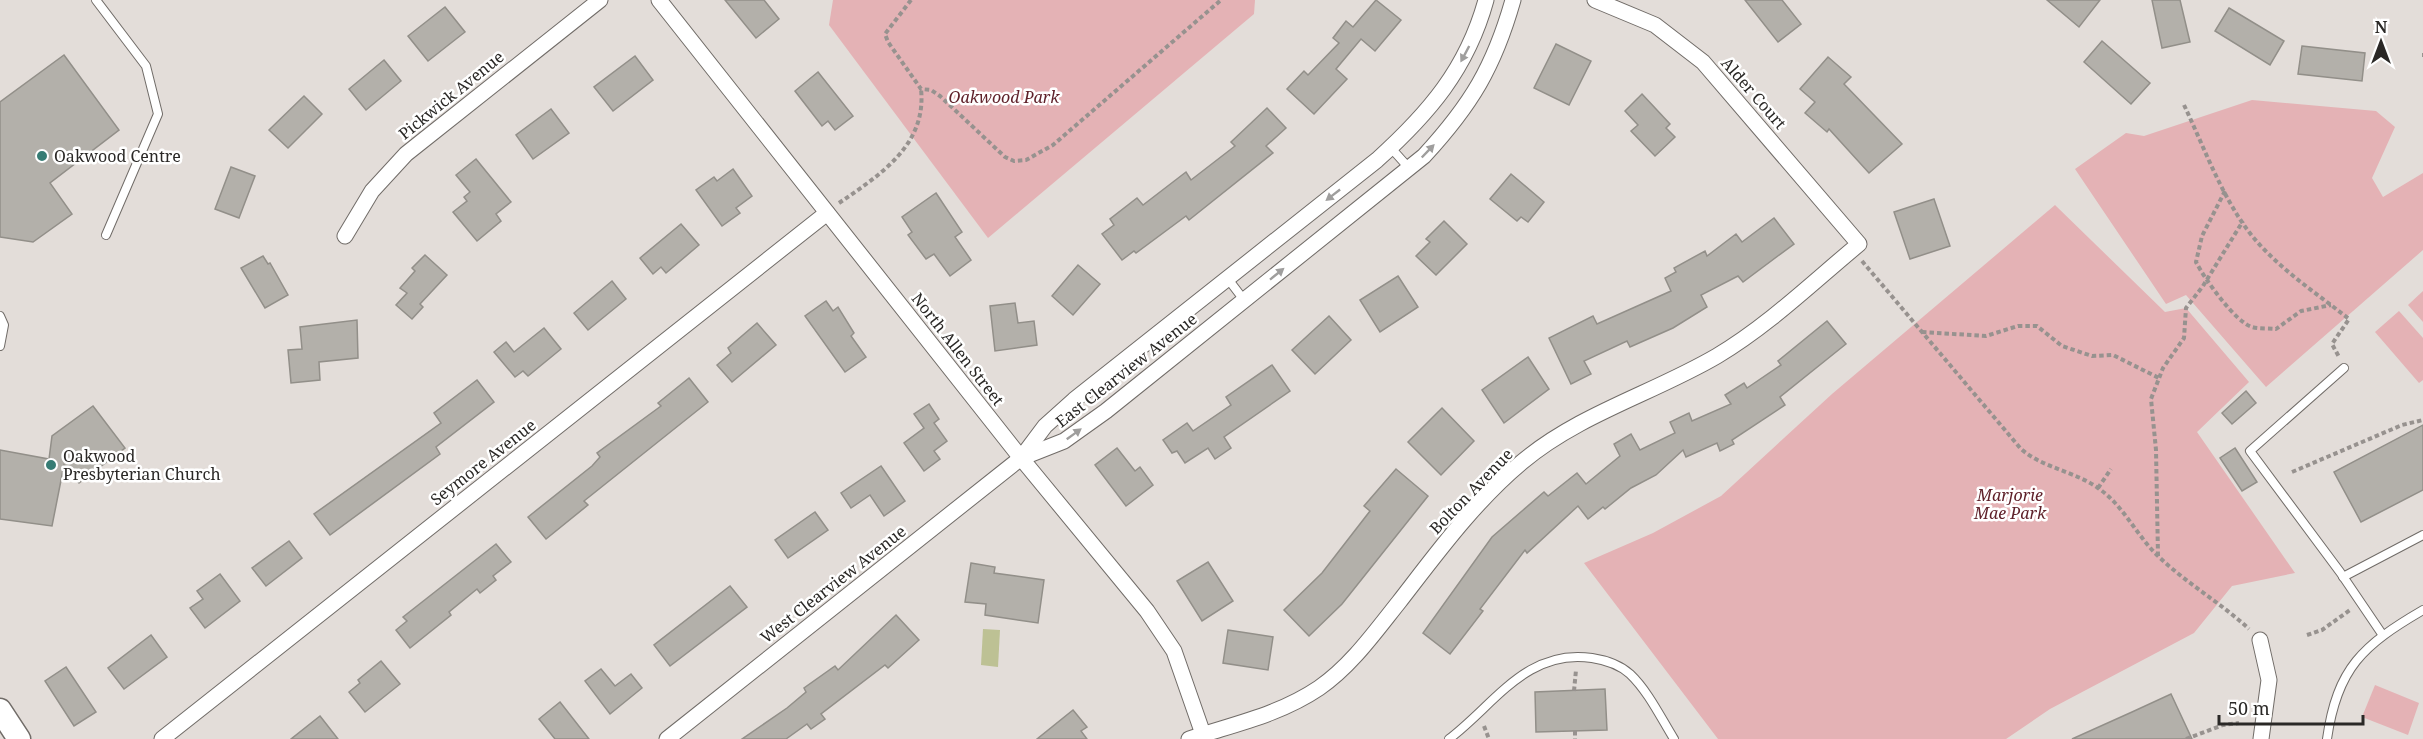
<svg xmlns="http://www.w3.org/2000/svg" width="2423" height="739" font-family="'Noto Serif',serif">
<rect width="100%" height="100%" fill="#e3ddd9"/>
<g fill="#e4b2b5">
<path d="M833,0H1255L1254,14L988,238L829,25Z"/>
<path d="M2252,100L2376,111L2395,127L2372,178L2383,197L2423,173V250L2266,387L2186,295L2166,304L2075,169L2126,133L2144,136Z"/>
<path d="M2055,205L2165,312L2186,308L2249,382L2197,432L2295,573L2232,586L2194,633L2050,709L2006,739H1718L1584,563L1653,533L1721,496L1832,394Z"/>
<path d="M2423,291V322L2408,305Z"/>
<path d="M2399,311L2423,338V380L2419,383L2375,332Z"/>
<path d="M2375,685L2419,703L2408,735L2362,717Z"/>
</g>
<path fill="#bdc194" d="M983,629L1000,630L998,667L981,665Z"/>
<g fill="#b3b0aa" stroke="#928f89" stroke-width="1.5">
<path d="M725,0H764L779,19L756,38Z"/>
<path d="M1376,0L1401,20L1375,51L1361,39L1336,69L1347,79L1314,114L1287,89L1304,71L1308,75L1339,43L1333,38L1346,21L1353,27Z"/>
<path d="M1745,0H1782L1801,24L1778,42Z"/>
<path d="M2047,0H2100L2079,27Z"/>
<path d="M2152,0H2180L2190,42L2162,48Z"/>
<path d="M445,7L465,32L428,61L408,36Z"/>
<path d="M2229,8L2284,41L2270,65L2215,31Z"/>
<path d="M2102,41L2150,83L2131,104L2084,62Z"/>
<path d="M1556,44L1591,61L1569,105L1534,88Z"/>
<path d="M2302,46L2365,53L2362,81L2298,74Z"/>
<path d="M64,55L119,130L50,183L72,214L33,242L0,237V102Z"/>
<path d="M635,56L653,80L613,111L594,87Z"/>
<path d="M1828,57L1851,77L1844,84L1902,144L1869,173L1829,129L1827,132L1805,113L1815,102L1800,89Z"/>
<path d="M384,60L401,81L366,110L349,89Z"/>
<path d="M818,72L853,116L835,130L828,121L822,126L795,91Z"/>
<path d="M1642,94L1670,124L1666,128L1675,137L1655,156L1631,131L1638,125L1625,111Z"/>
<path d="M304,96L322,114L288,148L269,130Z"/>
<path d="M1267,108L1286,128L1266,146L1273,153L1189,220L1186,216L1136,253L1134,251L1122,260L1102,234L1114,225L1110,219L1137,198L1143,205L1186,172L1191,180L1235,146L1231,142Z"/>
<path d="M551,109L569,133L533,159L516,135Z"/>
<path d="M476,159L511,202L496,214L501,221L477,241L453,212L467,201L464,197L470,192L456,175Z"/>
<path d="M231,167L255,176L239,218L215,209Z"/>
<path d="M733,169L752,196L736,208L740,213L722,226L696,190L714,177L717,181Z"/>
<path d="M1511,174L1544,202L1528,222L1521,217L1517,221L1490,199Z"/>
<path d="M936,193L962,232L955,237L971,260L950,276L934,254L926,259L908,235L912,232L902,217Z"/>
<path d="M1934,199L1950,246L1910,259L1894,212Z"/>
<path d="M1774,218L1794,244L1743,282L1738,276L1701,295L1707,307L1673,328L1630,347L1627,341L1584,361L1591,374L1571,384L1549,338L1593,316L1597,324L1671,291L1665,278L1676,272L1674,268L1705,251L1707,256L1736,234L1742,242Z"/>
<path d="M1444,221L1467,244L1436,275L1416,256L1430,242L1426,239Z"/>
<path d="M681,224L699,245L666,273L661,267L653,274L640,258Z"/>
<path d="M425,255L447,275L420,304L423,307L412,319L396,305L407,293L400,288L415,271L412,268Z"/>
<path d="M263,256L268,264L270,263L288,295L265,308L241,268Z"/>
<path d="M1078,265L1100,284L1073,315L1052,296Z"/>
<path d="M1398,276L1418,307L1380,332L1360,300Z"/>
<path d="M612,281L626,299L588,330L574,313Z"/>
<path d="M826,301L833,311L838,307L854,333L851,336L866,357L845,372L805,316Z"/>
<path d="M1015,303L1018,323L1034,321L1037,345L995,351L990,306Z"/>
<path d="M1329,316L1351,340L1315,374L1292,350Z"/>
<path d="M357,320L358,358L319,362L320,380L291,383L288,350L302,349L300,327Z"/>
<path d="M1827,321L1846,344L1780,397L1785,405L1732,440L1734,444L1720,451L1717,443L1686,457L1683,450L1656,475L1631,488L1605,509L1603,507L1588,519L1578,506L1527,553L1525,550L1480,609L1483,611L1450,654L1423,633L1492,537L1544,492L1548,496L1577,473L1586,484L1620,456L1614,444L1631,434L1640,450L1675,433L1670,422L1689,413L1692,421L1731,404L1725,395L1744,383L1747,388L1781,365L1778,361Z"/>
<path d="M757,323L776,345L732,382L717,365L731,353L728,348Z"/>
<path d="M544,328L561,349L528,376L523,371L515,377L494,352L506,342L514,352Z"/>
<path d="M1528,357L1549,389L1504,423L1482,390Z"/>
<path d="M1272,365L1290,391L1224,437L1231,448L1215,459L1208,448L1185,463L1177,451L1172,453L1163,440L1187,423L1193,431L1231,405L1226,397Z"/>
<path d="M689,378L708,402L584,501L588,505L546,539L528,517L592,466L600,457L597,453L661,406L658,403Z"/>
<path d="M477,380L494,402L436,447L440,454L330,535L314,514L441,423L434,413Z"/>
<path d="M2246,391L2256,403L2232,424L2222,413Z"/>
<path d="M929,404L939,419L934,423L947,441L934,451L940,459L924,471L904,443L924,428L914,414Z"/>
<path d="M93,406L125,448L79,483L64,465L52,526L0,519V450L49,459L52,436Z"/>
<path d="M1442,408L1474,441L1441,475L1408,442Z"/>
<path d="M2423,425V490L2361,522L2334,472Z"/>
<path d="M1117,448L1135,471L1140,467L1153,485L1126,506L1095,465Z"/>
<path d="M2235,448L2257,482L2242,491L2220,458Z"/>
<path d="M881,466L905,501L884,516L870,495L851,508L841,493Z"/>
<path d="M1396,469L1428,496L1342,604L1309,636L1284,610L1322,573L1370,511L1364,506Z"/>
<path d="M815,512L828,530L788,558L775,540Z"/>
<path d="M289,541L302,558L266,586L252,568Z"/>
<path d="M496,544L511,562L493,576L496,580L480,593L477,589L449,612L451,615L410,648L396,630L407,621L403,617Z"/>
<path d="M1208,562L1233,601L1202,621L1177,581Z"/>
<path d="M971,563L995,567L994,573L1044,580L1038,623L985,615L986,604L965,602Z"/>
<path d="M220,574L240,601L205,628L190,608L203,599L197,591Z"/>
<path d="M730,586L747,607L670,666L654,645Z"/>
<path d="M896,615L919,640L888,668L885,665L821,714L825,719L811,729L807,724L786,739H742L787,708L806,692L804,688L835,666L838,670Z"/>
<path d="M1228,630L1273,637L1268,670L1223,663Z"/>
<path d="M151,635L167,657L124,689L108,668Z"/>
<path d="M381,661L400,684L365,712L349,692L360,683L358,680Z"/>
<path d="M66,667L96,712L74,726L45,681Z"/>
<path d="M601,669L615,686L631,674L642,688L610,714L585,681Z"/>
<path d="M1605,689L1607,730L1536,732L1535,692Z"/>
<path d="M2171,694L2192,739H2072L2132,712Z"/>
<path d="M560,702L589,739H555L539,719Z"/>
<path d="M1073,710L1087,727L1081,731L1087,739H1037Z"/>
<path d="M320,716L338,739H291Z"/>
</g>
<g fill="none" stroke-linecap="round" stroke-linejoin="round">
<g stroke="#716c68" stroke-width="10">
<g id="service">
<path d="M96,0L146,66L158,114L106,235"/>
<path d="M1391,148L1409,168"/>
<path d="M1228,279L1244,300"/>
<path d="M0,316L4,325L0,346"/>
<path d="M2344,368L2250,451L2340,572L2382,634"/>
<path d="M2343,577L2423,535"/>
<path d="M1449,739C1494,705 1527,648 1592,658C1605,660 1620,665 1630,674C1648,691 1661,718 1674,739"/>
<path d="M2327,739C2337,668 2363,645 2423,610"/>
</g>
</g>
<g stroke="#716c68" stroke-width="17">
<g id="minor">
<path d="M659,0L1021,458L1147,611L1174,651L1203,734"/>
<path d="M345,236L372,191L406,154L600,0"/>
<path d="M1021,458L1064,441L1106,411L1424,156C1471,105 1494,67 1513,0"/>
<path d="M2260,640L2269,680L2261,739"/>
<path d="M162,739L827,213"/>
<path d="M667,739L1021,458L1045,426L1074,400L1377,160C1429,113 1467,69 1486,0"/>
<path d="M1189,739C1234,724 1279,715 1319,688C1351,666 1375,632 1399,602C1437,553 1474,502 1522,462C1579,414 1654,393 1717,356C1769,325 1813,282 1859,244L1703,62L1655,25L1595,0"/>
</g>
</g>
<g stroke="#716c68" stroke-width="25">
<path id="secondary" d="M0,710L19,739"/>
</g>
<g stroke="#97928f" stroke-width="4" stroke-dasharray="4.5 3" stroke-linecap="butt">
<path d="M911,0L885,34L888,42L921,89L931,90L940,96L1005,157L1014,161L1026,160L1053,145L1221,0"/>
<path d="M2422,55H2423"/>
<path d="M2184,105C2204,147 2221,195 2249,232C2276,267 2315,292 2349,319L2332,344L2339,357"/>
<path d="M2225,191L2202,236L2196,262C2204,278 2235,322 2252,327C2259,329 2269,328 2276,329L2301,311L2331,305"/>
<path d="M839,203C880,175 927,145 921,89"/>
<path d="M1862,261L2021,449C2043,468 2074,471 2098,488C2123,505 2135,533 2156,554C2184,582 2220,602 2249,629"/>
<path d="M1922,332L1986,336L2018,326H2037L2062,346L2092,356L2113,355L2159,378"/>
<path d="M2292,472L2402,425L2423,420"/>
<path d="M2098,488L2111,469"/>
<path d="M2158,556L2156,450L2151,399L2163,368L2184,338L2186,308L2203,286L2243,221"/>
<path d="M2307,635L2322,630L2350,610"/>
<path d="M1574,691L1576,670"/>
<path d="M1484,726L1489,739"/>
<path d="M1575,731V739"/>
<path d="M2186,739L2223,725L2239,723"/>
</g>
<use href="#service" stroke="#fff" stroke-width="8"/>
<use href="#minor" stroke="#fff" stroke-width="15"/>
<use href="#secondary" stroke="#fff" stroke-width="22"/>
</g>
<defs><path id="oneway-solid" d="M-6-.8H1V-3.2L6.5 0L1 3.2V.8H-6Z" transform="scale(1.5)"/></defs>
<g fill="#9f9e9d">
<use href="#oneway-solid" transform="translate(1465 54) rotate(118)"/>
<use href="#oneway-solid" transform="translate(1428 151) rotate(-46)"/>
<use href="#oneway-solid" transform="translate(1333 195) rotate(142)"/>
<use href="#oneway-solid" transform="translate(1277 274) rotate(-39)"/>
<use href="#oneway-solid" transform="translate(1074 434) rotate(-36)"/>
</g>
<g fill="#367c74" stroke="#fff" stroke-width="2">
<circle cx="42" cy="156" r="6"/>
<circle cx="51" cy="465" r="6"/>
</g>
<g text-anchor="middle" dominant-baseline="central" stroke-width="5" stroke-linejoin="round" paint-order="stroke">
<g font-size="16" fill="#2a2826" stroke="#fff">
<text transform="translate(1754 93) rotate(49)">Alder Court</text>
<text transform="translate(451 95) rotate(-39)">Pickwick Avenue</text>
<text transform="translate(958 349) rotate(52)">North Allen Street</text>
<text transform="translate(1126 370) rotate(-38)">East Clearview Avenue</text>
<text transform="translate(483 462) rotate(-38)">Seymore Avenue</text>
<text transform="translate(1471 491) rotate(-46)">Bolton Avenue</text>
<text transform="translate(833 584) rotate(-38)">West Clearview Avenue</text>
</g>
<g font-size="16" font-style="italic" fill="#5f212a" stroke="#fff">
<text x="1004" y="97">Oakwood Park</text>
<text x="2010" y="495">Marjorie<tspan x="2010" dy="18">Mae Park</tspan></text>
</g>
<g font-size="16" fill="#2a2826" stroke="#fff" text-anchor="start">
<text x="54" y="156">Oakwood Centre</text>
<text x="63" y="456">Oakwood<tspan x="63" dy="18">Presbyterian Church</tspan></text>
</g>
</g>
<g transform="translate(2381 42)" stroke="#ffffff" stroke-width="4.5" paint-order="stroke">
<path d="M0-4.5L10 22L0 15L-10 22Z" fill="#2a2826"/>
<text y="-9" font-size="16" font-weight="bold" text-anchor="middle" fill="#2a2826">N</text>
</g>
<path d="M2219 715v9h144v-9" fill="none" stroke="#2a2826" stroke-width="3"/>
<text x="2228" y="715" font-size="18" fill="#2a2826" stroke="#ffffff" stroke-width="4.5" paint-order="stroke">50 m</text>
</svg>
